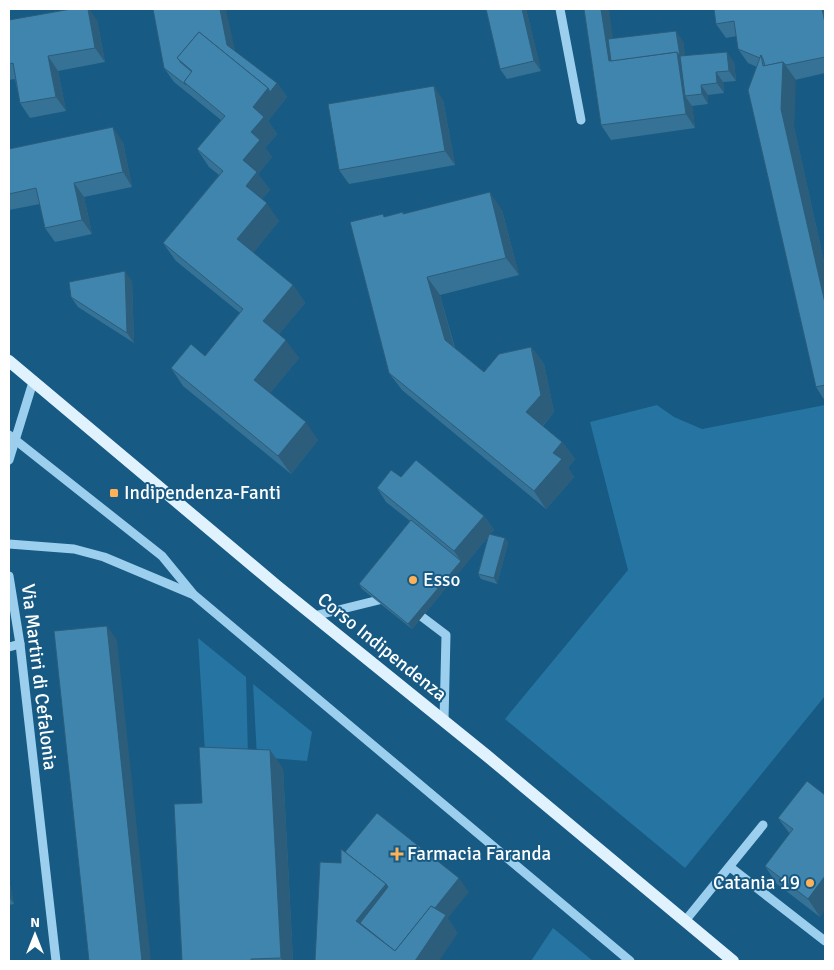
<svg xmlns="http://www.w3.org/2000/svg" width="834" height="970" font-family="Signika,sans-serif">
<rect width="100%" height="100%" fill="#175a84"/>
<g fill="#2674a1">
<path d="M657,405L674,417L702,429L825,405V696L685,868L505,719L628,570L590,422Z"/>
<path d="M198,638L246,677L248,756L205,752Z"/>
<path d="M253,684L312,732L307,761L257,757Z"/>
<path d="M553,928L593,961H531Z"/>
</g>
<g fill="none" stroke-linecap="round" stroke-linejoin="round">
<g stroke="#9ccfed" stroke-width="9">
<path d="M560,9L581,120"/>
<path d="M9,435L162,556L194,595L630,961"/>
<path d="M9,460L33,382"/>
<path d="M9,544L74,549L104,557L192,594"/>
<path d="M9,576L20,644L56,961"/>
<path d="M413,610L446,635L444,720"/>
<path d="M314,616L387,598"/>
<path d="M9,647L20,644"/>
<path d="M730,867L825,941"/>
<path d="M685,921L763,825"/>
</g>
<path stroke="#e1f2ff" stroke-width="12" d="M9,361L277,586L486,755L733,961"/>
</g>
<g fill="#367296">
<path d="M153,9L235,51L277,83L287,97L268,121L277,134L265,148L272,157L258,174L270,190L262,199L279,221L253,253L293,285L305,303L279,334L299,358L270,393L318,440L291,474L183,386L171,368L205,356L240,313L176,261L163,243L219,175L209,167L197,149L221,120L174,82L164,68Z"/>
<path d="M486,9H526L541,71L507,79L500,69Z"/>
<path d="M714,9H825V73L795,80L794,127L825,266V401L816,387L757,67L748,63L738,49L737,36L726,38L716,24Z"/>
<path d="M9,20H97L105,62L58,71L66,111L30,118L20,103L15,79L9,80Z"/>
<path d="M613,38L683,41L685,56L734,62L736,81L723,82L724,93L708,95V104L692,106L695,128L611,140L601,125Z"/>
<path d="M443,100L455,165L349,184L339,170Z"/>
<path d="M123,142L132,187L84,197L92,234L55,242L45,228L40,204L9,210V149Z"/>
<path d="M502,210L519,275L440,295L455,348L484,372L531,347L544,364L554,412L543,426L562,442L575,459L568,468L574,477L546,509L402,390L389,373L385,217L403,212L404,214Z"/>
<path d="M132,281L134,343L78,307L71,297Z"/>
<path d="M377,488L484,516L494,530L490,534L505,538L508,543L497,584L481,579L478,574L488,537L412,629L362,589L359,584L410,521L386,502Z"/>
<path d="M283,768L293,961H182L202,803Z"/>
<path d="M825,795L820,917L777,884L765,866L790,834L778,818Z"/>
<path d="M9,880L14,904L9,905Z"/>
</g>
<g fill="#2c5d7a">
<path d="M88,9H89L97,20L105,62L95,48Z"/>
<path d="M220,9H226L237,59L227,45Z"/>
<path d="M522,9H526L541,71L534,61Z"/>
<path d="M601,9H609L617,64L609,61Z"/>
<path d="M822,9H825V23Z"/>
<path d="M676,31L683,41L691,95L685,96L692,106L695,128L686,114L677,52Z"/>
<path d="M727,52L734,62L736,81L729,71Z"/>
<path d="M48,56L58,71L66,111L56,97Z"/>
<path d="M783,62L796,80L794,127L825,266V303L781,109Z"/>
<path d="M716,72L723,82L724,93L717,83Z"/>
<path d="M277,83L287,97L268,121L277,134L265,148L272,157L258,174L270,190L259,203L246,186L243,160L251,132L253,107L268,88Z"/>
<path d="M701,85L708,95V104L702,94Z"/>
<path d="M434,86L443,100L455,165L445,151Z"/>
<path d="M113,127L123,142L132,187L123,172Z"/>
<path d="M74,183L84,197L92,234L82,220Z"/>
<path d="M490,192L502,210L519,275L506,258Z"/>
<path d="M267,203L279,221L250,257L237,239Z"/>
<path d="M125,271L132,281L134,343L127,333Z"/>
<path d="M427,277L440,295L457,358L445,340Z"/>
<path d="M293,285L305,303L275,339L263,321Z"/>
<path d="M286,340L299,358L266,398L254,380Z"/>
<path d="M531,347L544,364L554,412L539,430L526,412Z"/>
<path d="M306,422L318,440L291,474L278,456Z"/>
<path d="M562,442L575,459L568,468L574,477L546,509L534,491L553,453Z"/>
<path d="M484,516L494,530L412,629L408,624L461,561L454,551Z"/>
<path d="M505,538L508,543L497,584L494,578Z"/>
<path d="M107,626L117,640L151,961H142Z"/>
<path d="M270,750L283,768L293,961H283L281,958Z"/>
<path d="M825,876V910L820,917L808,899Z"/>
<path d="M459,878L469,892L448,918L458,933L439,961H415L398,955Z"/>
<path d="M9,880L14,904L9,897Z"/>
<path d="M386,884L398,901L372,935L356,921Z"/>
</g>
<g fill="#3f85ae" stroke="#2c5d7a">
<path d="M71,9H88L95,48L48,56L56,97L20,103L13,63L9,64V20Z"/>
<path d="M153,9H220L227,45L277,83L270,92L268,88L199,32L177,58L180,61V62L192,72L184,82L186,85L164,68Z"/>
<path d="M486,9H522L534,61L500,69Z"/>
<path d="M584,9H601L609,61L677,52L686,114L601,125Z"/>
<path d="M714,9H822L825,23V57L786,65L783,62L765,66L763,59L761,55L760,58L738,49L734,21L716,24Z"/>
<path d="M676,31L680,56L677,52L611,61L608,39Z"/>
<path d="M199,32L268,88L253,107L264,117L251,132L260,140L243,160L257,172L246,186L267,203L237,239L293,285L263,321L286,340L254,380L306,422L278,456L171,368L191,344L205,356L243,309L163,243L223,171L197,149L225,116L184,82L192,71L177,58Z"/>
<path d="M727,52L729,71L716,72L717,83L701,85L702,94L685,96L680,56Z"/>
<path d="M761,55L763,66L783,62L781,109L825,303V385L816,387L748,90Z"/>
<path d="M434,86L445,151L339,170L328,104Z"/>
<path d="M113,127L123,172L74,183L82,220L45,228L36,188L9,194V149Z"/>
<path d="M490,192L506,258L427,277L445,340L484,372L499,354L531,347L541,395L526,412L562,442L553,453L562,459L534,491L389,373L350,222L383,214L384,217L403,212V214Z"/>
<path d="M125,271L127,333L71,297L69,282Z"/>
<path d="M416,460L484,516L454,551L377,488L391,470L401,477Z"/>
<path d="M411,520L461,561L408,624L359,584Z"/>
<path d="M489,534L505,538L494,578L478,574Z"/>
<path d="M107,626L142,961H89L54,631Z"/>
<path d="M199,747L270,750L281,958L251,959V961H182L174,804L202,803Z"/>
<path d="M807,781L825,795V876L808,899L765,866L793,829L778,818Z"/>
<path d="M377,813L459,878L435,908L431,906L395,951L360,923L388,887L386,884L345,852Z"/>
<path d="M341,849L386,884L356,921L395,951L431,906L446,915L415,961H315L320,862L341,863Z"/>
</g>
<g fill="#ffb157" stroke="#175a84" stroke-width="2">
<rect x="109" y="488" width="10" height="10" rx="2.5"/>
<circle cx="413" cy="580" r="5"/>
<path d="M394.5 846.5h5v5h5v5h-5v5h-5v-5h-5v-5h5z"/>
<circle cx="810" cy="883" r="5"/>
</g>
<g text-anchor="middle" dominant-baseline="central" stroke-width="4" stroke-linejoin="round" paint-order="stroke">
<g font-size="19" fill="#fff" stroke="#175a84" text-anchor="start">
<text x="124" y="493">Indipendenza-Fanti</text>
<text x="423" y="580">Esso</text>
<text x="407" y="854">Farmacia Faranda</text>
<text x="800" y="883" text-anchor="end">Catania 19</text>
</g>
<g font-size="19" fill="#fff" stroke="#175a84">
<text transform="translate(382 647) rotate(39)">Corso Indipendenza</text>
<text transform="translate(39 677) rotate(83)">Via Martiri di Cefalonia</text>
</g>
</g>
<rect width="834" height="970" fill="none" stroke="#ffffff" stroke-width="20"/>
<g transform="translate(35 935)" stroke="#175a84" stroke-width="4" paint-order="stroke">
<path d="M0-4L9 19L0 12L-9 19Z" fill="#ffffff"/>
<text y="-8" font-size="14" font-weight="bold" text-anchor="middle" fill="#ffffff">N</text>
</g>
</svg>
